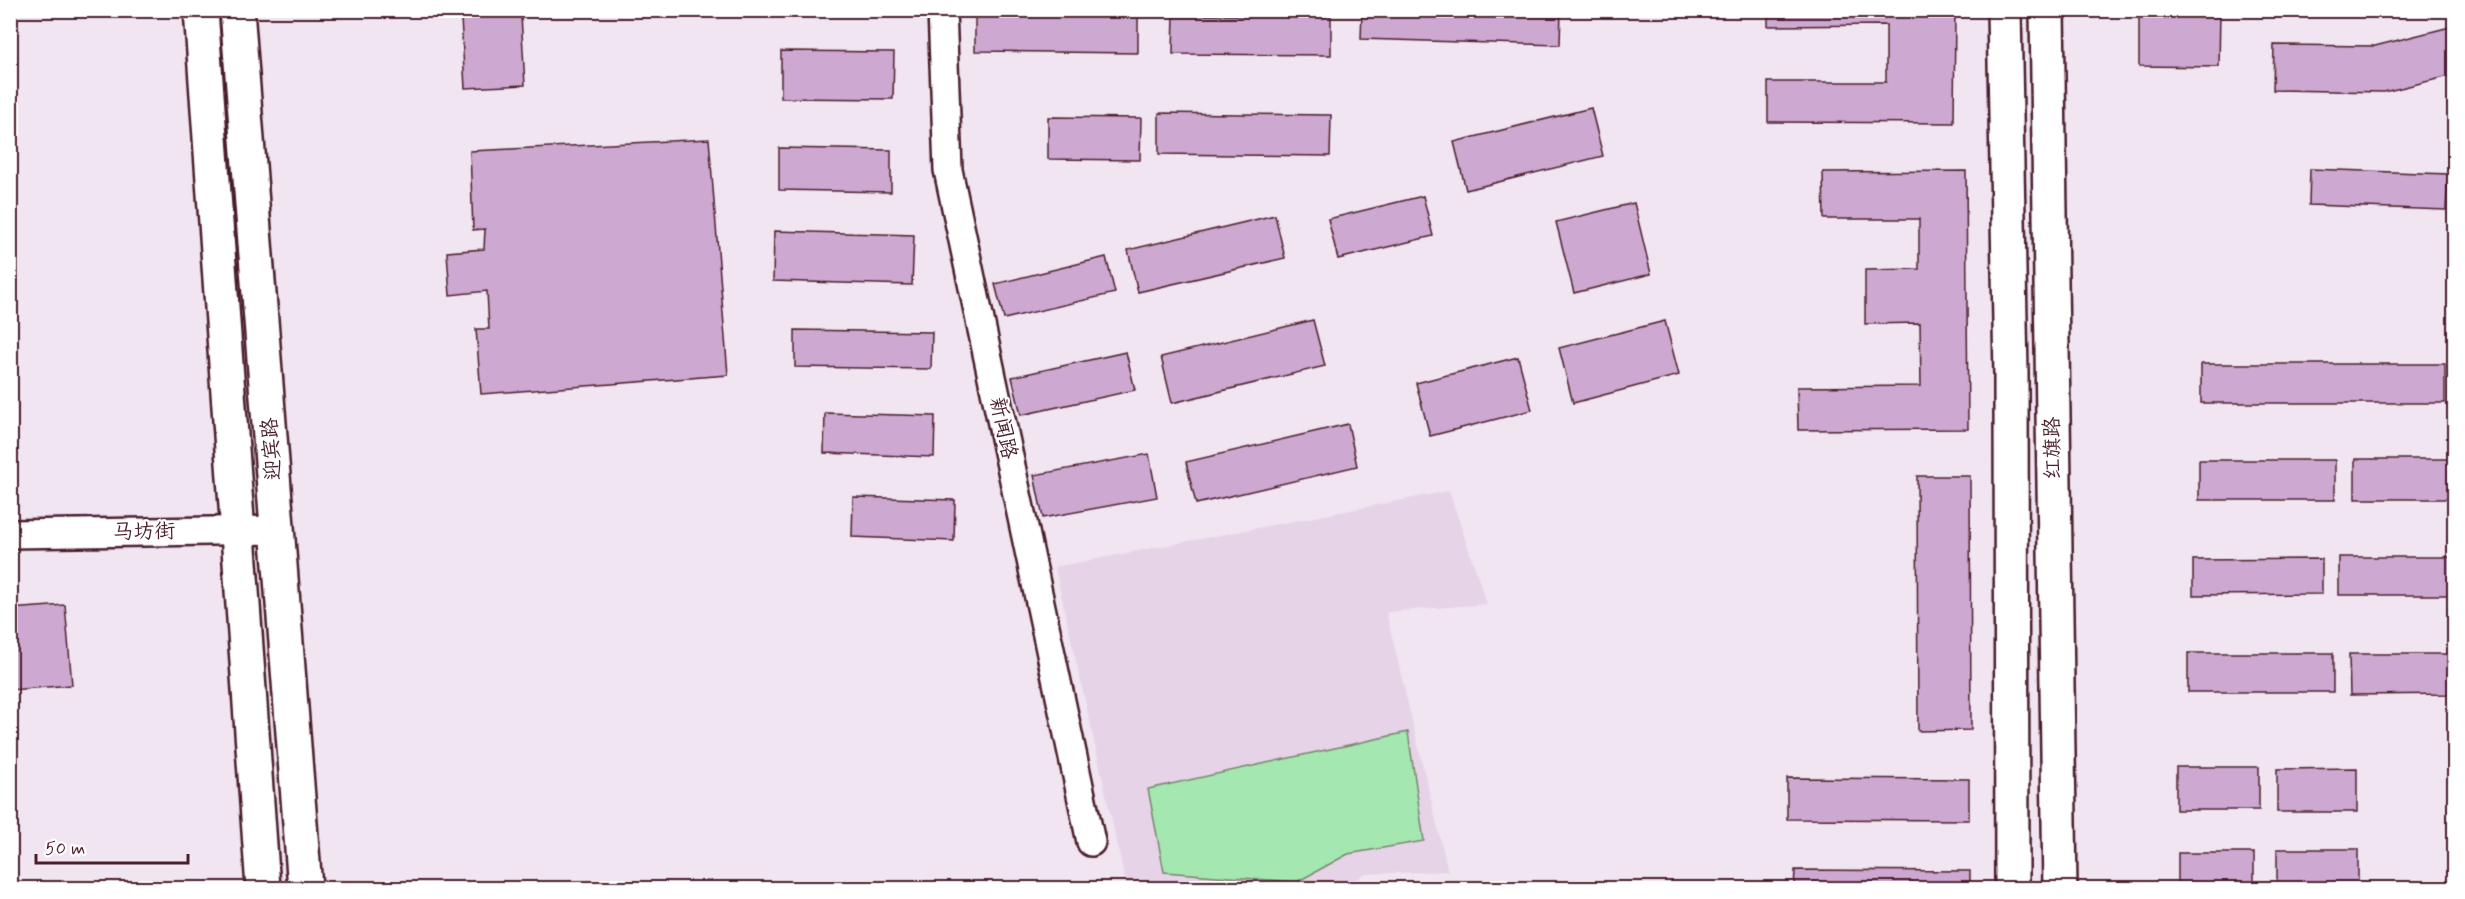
<svg xmlns="http://www.w3.org/2000/svg" width="2465" height="899" font-family="Mynerve,'LXGW WenKai TC',sans-serif">
<rect width="100%" height="100%" fill="#f0e5f1"/>
<filter id="ink" filterUnits="userSpaceOnUse"><feTurbulence type="fractalNoise" baseFrequency=".0167" numOctaves="2"/><feDisplacementMap in="SourceGraphic" scale="12" xChannelSelector="R" yChannelSelector="G"/><feConvolveMatrix kernelMatrix="1 2 1 2 8 2 1 2 1" color-interpolation-filters="sRGB"/></filter>
<g filter="url(#ink)">
<path fill="#e6d3e7" d="M1449,491L1487,604L1386,612L1448,871L1365,874L1342,888H1127L1055,567Z"/>
<path fill="#a4e7b1" stroke="#77836e" stroke-width="1.5" d="M1408,732L1424,841L1348,854L1297,882L1164,872L1148,789Z"/>
<g fill="#cda8d1" stroke="#4a1f2b" stroke-width="1.5">
<path d="M1362,10H1561L1560,45L1361,39Z"/>
<path d="M1768,10H1955L1954,123L1768,122V82H1886V25L1768,26Z"/>
<path d="M2139,10H2220L2219,67L2139,66Z"/>
<path d="M975,14L1138,16V53L975,51Z"/>
<path d="M521,15L525,85L465,88L461,18Z"/>
<path d="M1174,15L1331,16V55L1173,54Z"/>
<path d="M2454,26V75L2384,92L2273,90L2274,45L2375,46Z"/>
<path d="M781,51L894,52L893,99L781,98Z"/>
<path d="M1591,108L1603,156L1466,190L1454,142Z"/>
<path d="M1159,113L1331,115L1330,156L1159,154Z"/>
<path d="M1048,117L1141,118L1140,160L1048,159Z"/>
<path d="M709,139L728,375L481,394L476,329H489L487,291L450,295L447,252L484,249L485,229L473,230L470,151Z"/>
<path d="M779,148L891,150V192L779,190Z"/>
<path d="M2310,169L2448,174L2446,210L2309,205Z"/>
<path d="M1966,171L1968,429L1798,430L1797,387L1921,386L1920,323L1865,324V270L1919,269V219H1824L1823,172Z"/>
<path d="M1423,196L1433,236L1338,259L1328,219Z"/>
<path d="M1634,203L1651,274L1574,293L1556,222Z"/>
<path d="M1275,215L1285,258L1138,292L1128,250Z"/>
<path d="M774,231L914,235L912,285L773,281Z"/>
<path d="M1106,257L1115,293L1004,319L995,284Z"/>
<path d="M1313,320L1325,366L1172,403L1161,357Z"/>
<path d="M1665,321L1679,375L1573,403L1559,348Z"/>
<path d="M795,330L932,332L931,369L795,367Z"/>
<path d="M1126,352L1135,390L1021,415L1012,377Z"/>
<path d="M1518,357L1532,410L1430,436L1416,383Z"/>
<rect x="2201" y="364" width="244" height="39"/>
<path d="M825,413L935,416L934,457L824,453Z"/>
<path d="M1348,424L1357,466L1196,504L1186,462Z"/>
<path d="M1149,454L1157,497L1043,518L1034,475Z"/>
<rect x="2355" y="459" width="99" height="40"/>
<rect x="2199" y="460" width="136" height="40"/>
<path d="M1917,476H1970L1971,730L1918,731Z"/>
<path d="M853,497L955,500L954,541L852,537Z"/>
<rect x="2339" y="557" width="115" height="38"/>
<path d="M2322,559V594L2193,595V560Z"/>
<path d="M65,605L72,685L10,690V609Z"/>
<rect x="2188" y="653" width="145" height="39"/>
<path d="M2349,654H2454V694L2350,695Z"/>
<rect x="2176" y="767" width="83" height="43"/>
<path d="M2357,768V812H2277V769Z"/>
<path d="M1787,778L1969,779V820L1787,819Z"/>
<rect x="2277" y="849" width="81" height="39"/>
<rect x="2178" y="853" width="76" height="35"/>
<path d="M1795,870L1970,871V888H1794Z"/>
</g>
<g fill="none" stroke-linecap="round" stroke-linejoin="round">
<g stroke="#4a1f2b" stroke-width="32">
<g id="minor">
<path d="M942,10L948,170L1091,842"/>
<path d="M10,534L278,530"/>
</g>
</g>
<g stroke="#4a1f2b" stroke-width="38">
<g id="major">
<path d="M201,10L263,888"/>
<path d="M237,10L305,888"/>
<path d="M2004,10L2011,374L2012,888"/>
<path d="M2047,10L2060,888"/>
</g>
</g>
<use href="#minor" stroke="#fff" stroke-width="27"/>
<use href="#major" stroke="#fff" stroke-width="33"/>
</g>
</g>
<g text-anchor="middle" dominant-baseline="central" stroke-width="4.5" stroke-linejoin="round" paint-order="stroke">
<g font-size="21" fill="#4a1f2b" stroke="#fff">
<text transform="translate(1003 428) rotate(78)">新闻路</text>
<text transform="translate(2053 448) rotate(-91)">红旗路</text>
<text transform="translate(272 449) rotate(-94)">迎宾路</text>
<text transform="translate(144 532) rotate(-1)">马坊街</text>
</g>
</g>
<rect width="2465" height="899" fill="none" stroke="#fff" stroke-width="36"/>
<rect x="18" y="18" width="2429" height="863" fill="none" stroke="#4a1f2b" stroke-width="2" filter="url(#ink)"/>
<path d="M36 854v9h152v-9" fill="none" stroke="#4a1f2b" stroke-width="3"/>
<text x="45" y="854" font-size="18" fill="#4a1f2b" stroke="#ffffff" stroke-width="4.5" paint-order="stroke">50 m</text>
</svg>
